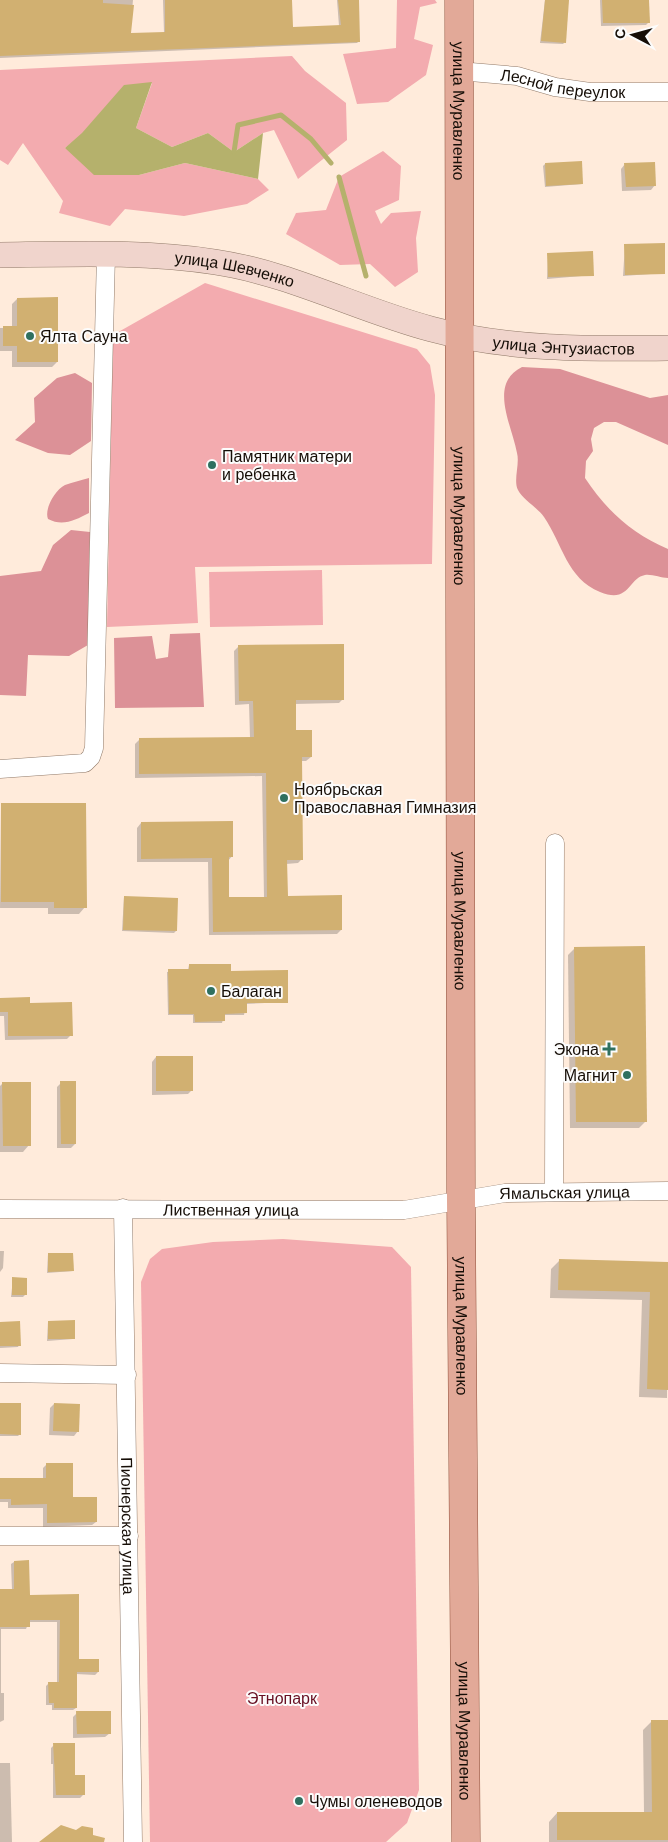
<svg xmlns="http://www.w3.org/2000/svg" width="668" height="1842" font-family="Helvetica,sans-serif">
<rect width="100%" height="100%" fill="#ffebdb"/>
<g fill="#f3abaf">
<path d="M397,0H435L437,3L420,7L414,39L433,45L426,75L388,102L357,104L343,54L396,48Z"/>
<path d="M292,56L305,71L346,103L347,140L298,179L274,130L263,133L234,152L208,133L172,147L136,128L152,83L65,148L139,175L185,163L258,179L269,190L247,204L184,216L125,209L110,226L59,213L63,201L23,143L8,165L0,160V70Z"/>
<path d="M383,151L401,166L399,200L375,211L381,224L391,213L421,211L416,238L418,272L395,287L370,264L340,265L286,234L296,213L326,210L339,177Z"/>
<path d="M205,283L417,349L430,365L435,395L432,564L195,567L198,623L107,627L113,335Z"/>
<path d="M322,570L323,625L210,627L209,572Z"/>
<path d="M283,1239L392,1247L411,1267L419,1790L407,1823L386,1842H150L141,1282L150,1259L162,1249L213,1242Z"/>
</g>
<g fill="#dc9197">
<path d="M522,367L560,369L650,398L668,395V445L616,422H604L594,428L591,439L593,451L586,461L585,478C606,510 632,534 668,549V578C661,578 652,574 645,575C628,578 630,604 600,592C567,579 562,543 544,517C537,507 523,500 518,490C513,481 520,464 517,453C512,425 488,384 522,367Z"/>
<path d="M75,373L92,383L91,441L70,455L48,453L15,440L35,422L34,398L57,378Z"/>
<path d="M89,478V513C75,520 63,527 48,519C44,509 55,490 65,485C73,482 82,480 89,478Z"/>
<path d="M71,530L90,532L88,645L69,656L28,655L26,696L0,695V576L41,571L53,545Z"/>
<path d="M200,633L204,707L115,708L114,638L152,636L156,659L168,657L170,634Z"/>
</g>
<path fill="#b5b16c" d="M152,82L136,128L172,147L208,133L234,152L263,133L258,179L185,163L139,175H94L65,148L82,133L124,85Z"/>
<g fill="#0003">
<path d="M0,0H133L130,34L164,33L163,0H290L292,28L339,26L337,0H357L359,41L357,43L0,58Z"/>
<path d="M545,0H552L565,42L563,44L540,43Z"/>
<path d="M600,0H648L649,22L646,25L601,26Z"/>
<path d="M545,164L582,184L545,187L543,166Z"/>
<path d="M625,164L655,185L651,190L622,191L621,169Z"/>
<path d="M625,245L664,273L623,276Z"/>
<path d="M548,254L593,275L547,279Z"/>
<path d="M17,299L57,362L52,367H12V351H0V328H12V304Z"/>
<path d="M239,646L343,699L339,703L294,704L295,731L311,757L306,761H301L302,859L298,863L286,864V897L341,930L337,934L209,935L208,862H137V828L141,823L232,856L228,861V898H264L262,776L135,778V744L139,740L250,738L249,704L235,705L234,651Z"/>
<path d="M1,805L85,907L79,914H48V908H0Z"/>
<path d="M124,897L176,931L174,933L122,931Z"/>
<path d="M575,948L646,1121L639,1128H570L568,955Z"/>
<path d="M189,965L230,972L287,1002L246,1004L244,1015H224L222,1023H193V1015H168L167,972L188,970Z"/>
<path d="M0,1000L71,1035L67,1039L5,1040L4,1016H0Z"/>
<path d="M156,1057L192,1090L188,1094L152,1095V1062Z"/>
<path d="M3,1083L29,1145L23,1152H0V1086Z"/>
<path d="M61,1083L75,1144L71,1148H57V1087Z"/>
<path d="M0,1251H4L3,1268L0,1272Z"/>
<path d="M48,1254L73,1271L47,1273Z"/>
<path d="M560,1260L668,1263L667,1398L639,1397L642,1300L550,1298L551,1269Z"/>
<path d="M13,1279L25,1295L23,1297H11Z"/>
<path d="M48,1322L73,1339L47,1341Z"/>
<path d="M0,1323L19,1345L18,1347L0,1348Z"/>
<path d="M0,1404L20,1434L18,1436H0Z"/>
<path d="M54,1404L78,1431L74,1436L49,1435L50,1408Z"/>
<path d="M47,1464L72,1499L96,1522L92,1525L43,1527V1508H8V1502H0V1479H43V1468Z"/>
<path d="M14,1562L28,1596H78V1660L98,1672L95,1675L76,1674V1708L73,1710H52V1705H46V1686L49,1683H57V1622H29L26,1629H1V1693H4V1720L0,1722V1591L12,1590L11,1564Z"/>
<path d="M77,1713L110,1733L105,1737L73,1738V1717Z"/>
<path d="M652,1721H668V1842H549V1822L557,1813H644L643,1730Z"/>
<path d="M54,1745L83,1795L80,1798H53V1764H51V1748Z"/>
<path d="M0,1763H10L12,1842H0Z"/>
</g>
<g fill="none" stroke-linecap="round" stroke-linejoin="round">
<g stroke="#b5b16c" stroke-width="5">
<path d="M234,152L238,125L281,115L311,139L331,163"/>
<path d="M339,177L366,276"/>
</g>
</g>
<g fill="#d1b071">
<path d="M0,0H103V3L134,5L131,33L165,32V0H292L293,27L341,25L338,0H359L360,42L0,56Z"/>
<path d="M545,0H569L566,43L541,41Z"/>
<path d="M602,0H649L650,23H603Z"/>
<path d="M582,161L583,184L546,186L545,163Z"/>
<path d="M655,162L656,186L626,187L624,163Z"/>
<path d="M665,243V274L625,275L624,244Z"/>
<path d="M593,251L594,276L548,277L547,253Z"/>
<path d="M58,297V362H17V346H3V326H17V298Z"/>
<path d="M344,644V700H296V730H312V757H302L303,860H287L288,896L342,895V930L213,932L212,858L141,859V822L233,821V857H229V897H267L266,773L139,774V738L254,737L253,701H239L238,645Z"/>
<path d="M1,803H86L87,908H54V902H1Z"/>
<path d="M124,896L178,898L177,931L123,930Z"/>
<path d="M645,946L647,1122H576L574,947Z"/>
<path d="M189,964H231V971L288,970V1003H247V1013L225,1014V1021L195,1022L194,1014H169L168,969H189Z"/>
<path d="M30,997V1003L72,1002L73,1036H8V1012H0V998Z"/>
<rect x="156" y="1056" width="37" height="35"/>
<path d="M60,1081H76V1144H61Z"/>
<path d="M2,1082H31V1146H3Z"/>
<path d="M48,1253H73L74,1271L48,1272Z"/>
<path d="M559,1259L668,1262V1390L647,1389L650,1292L558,1290Z"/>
<path d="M12,1277L27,1278V1295H12Z"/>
<path d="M75,1320V1339H48V1321Z"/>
<path d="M20,1321L21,1346H0V1322Z"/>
<path d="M0,1403H21V1435L0,1434Z"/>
<path d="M54,1403L80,1404L79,1432L53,1431Z"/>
<path d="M46,1463H73V1497H97V1522L47,1523V1504L11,1505V1499H0V1478H46Z"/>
<path d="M29,1560L30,1595L79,1594V1659H99V1672H77V1708H54V1703H49L48,1682H59L60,1620H30V1627H0V1589H14V1561Z"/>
<path d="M76,1711H111V1734H77Z"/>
<path d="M651,1720H668V1840H557V1812H652Z"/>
<path d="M53,1743H75V1775H85V1795H56Z"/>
<path d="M61,1825L76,1830L82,1826L93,1828V1835L105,1838L104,1842H39Z"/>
</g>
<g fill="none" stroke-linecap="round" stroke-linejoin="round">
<g stroke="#927b6a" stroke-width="19">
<g id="street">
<path id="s1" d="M459,71L517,76L555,87L590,92H668"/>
<path d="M0,769L85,763L91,757L94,748L106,254"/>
<path d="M554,1192L555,843"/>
<path id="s2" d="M123,1208L133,1842"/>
<path id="s3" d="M0,1209L404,1210L505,1193L668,1191"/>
<path d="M0,1373L127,1375"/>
<path d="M0,1536H129"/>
</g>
</g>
<g stroke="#927b6a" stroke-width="26">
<g id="secondary">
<path id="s4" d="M0,255C71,254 145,251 215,262C290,273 359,310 431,329C508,350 589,349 668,348"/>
</g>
</g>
<g stroke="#8e4e39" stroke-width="29">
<g id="primary">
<path id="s5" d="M459,0L461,1200L466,1842"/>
</g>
</g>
<use href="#street" stroke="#fff" stroke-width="18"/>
<use href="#secondary" stroke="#f0d4cc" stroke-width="25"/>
<use href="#primary" stroke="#e2a998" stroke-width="28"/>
</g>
<g fill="#2f705f" stroke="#fcfcfc" stroke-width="2">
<circle cx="30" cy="336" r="5"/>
<circle cx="212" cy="465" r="5"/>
<circle cx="284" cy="798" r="5"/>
<circle cx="211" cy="991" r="5"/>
<path d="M606.5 1041.5h5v5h5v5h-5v5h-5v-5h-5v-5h5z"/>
<circle cx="627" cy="1075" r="5"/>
<circle cx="299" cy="1801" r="5"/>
</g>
<g text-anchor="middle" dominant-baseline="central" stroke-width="4" stroke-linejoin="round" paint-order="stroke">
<g font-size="16" fill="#160e07" stroke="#fcfcfc">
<text stroke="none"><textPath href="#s1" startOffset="105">Лесной переулок</textPath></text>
<text stroke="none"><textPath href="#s5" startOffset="111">улица Муравленко</textPath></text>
<text stroke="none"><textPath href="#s4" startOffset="236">улица Шевченко</textPath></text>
<text stroke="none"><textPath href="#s4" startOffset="576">улица Энтузиастов</textPath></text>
<text stroke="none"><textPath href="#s5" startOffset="516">улица Муравленко</textPath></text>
<text stroke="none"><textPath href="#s5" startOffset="921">улица Муравленко</textPath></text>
<text stroke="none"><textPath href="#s3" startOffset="566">Ямальская улица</textPath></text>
<text stroke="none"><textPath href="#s3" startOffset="231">Лиственная улица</textPath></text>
<text stroke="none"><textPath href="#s5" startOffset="1326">улица Муравленко</textPath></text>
<text stroke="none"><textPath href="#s2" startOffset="318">Пионерская улица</textPath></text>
<text stroke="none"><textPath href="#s5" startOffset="1731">улица Муравленко</textPath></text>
</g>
<g font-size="16" fill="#160e07" stroke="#fcfcfc" text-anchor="start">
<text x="40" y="336">Ялта Сауна</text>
<text x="222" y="456">Памятник матери<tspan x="222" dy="18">и ребенка</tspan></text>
<text x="294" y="789">Ноябрьская<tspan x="294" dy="18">Православная Гимназия</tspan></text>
<text x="221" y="991">Балаган</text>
<text x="599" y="1049" text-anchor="end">Экона</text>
<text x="617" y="1075" text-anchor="end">Магнит</text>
<text x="309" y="1801">Чумы оленеводов</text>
</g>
<g font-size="16" fill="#681023" stroke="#fcfcfc">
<text x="282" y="1698">Этнопарк</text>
</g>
</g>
<g transform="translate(633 35) rotate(276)" stroke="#fcfcfc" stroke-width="4" paint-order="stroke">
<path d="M0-4L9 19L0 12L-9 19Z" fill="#160e07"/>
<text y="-8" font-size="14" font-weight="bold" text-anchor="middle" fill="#160e07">С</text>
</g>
</svg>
